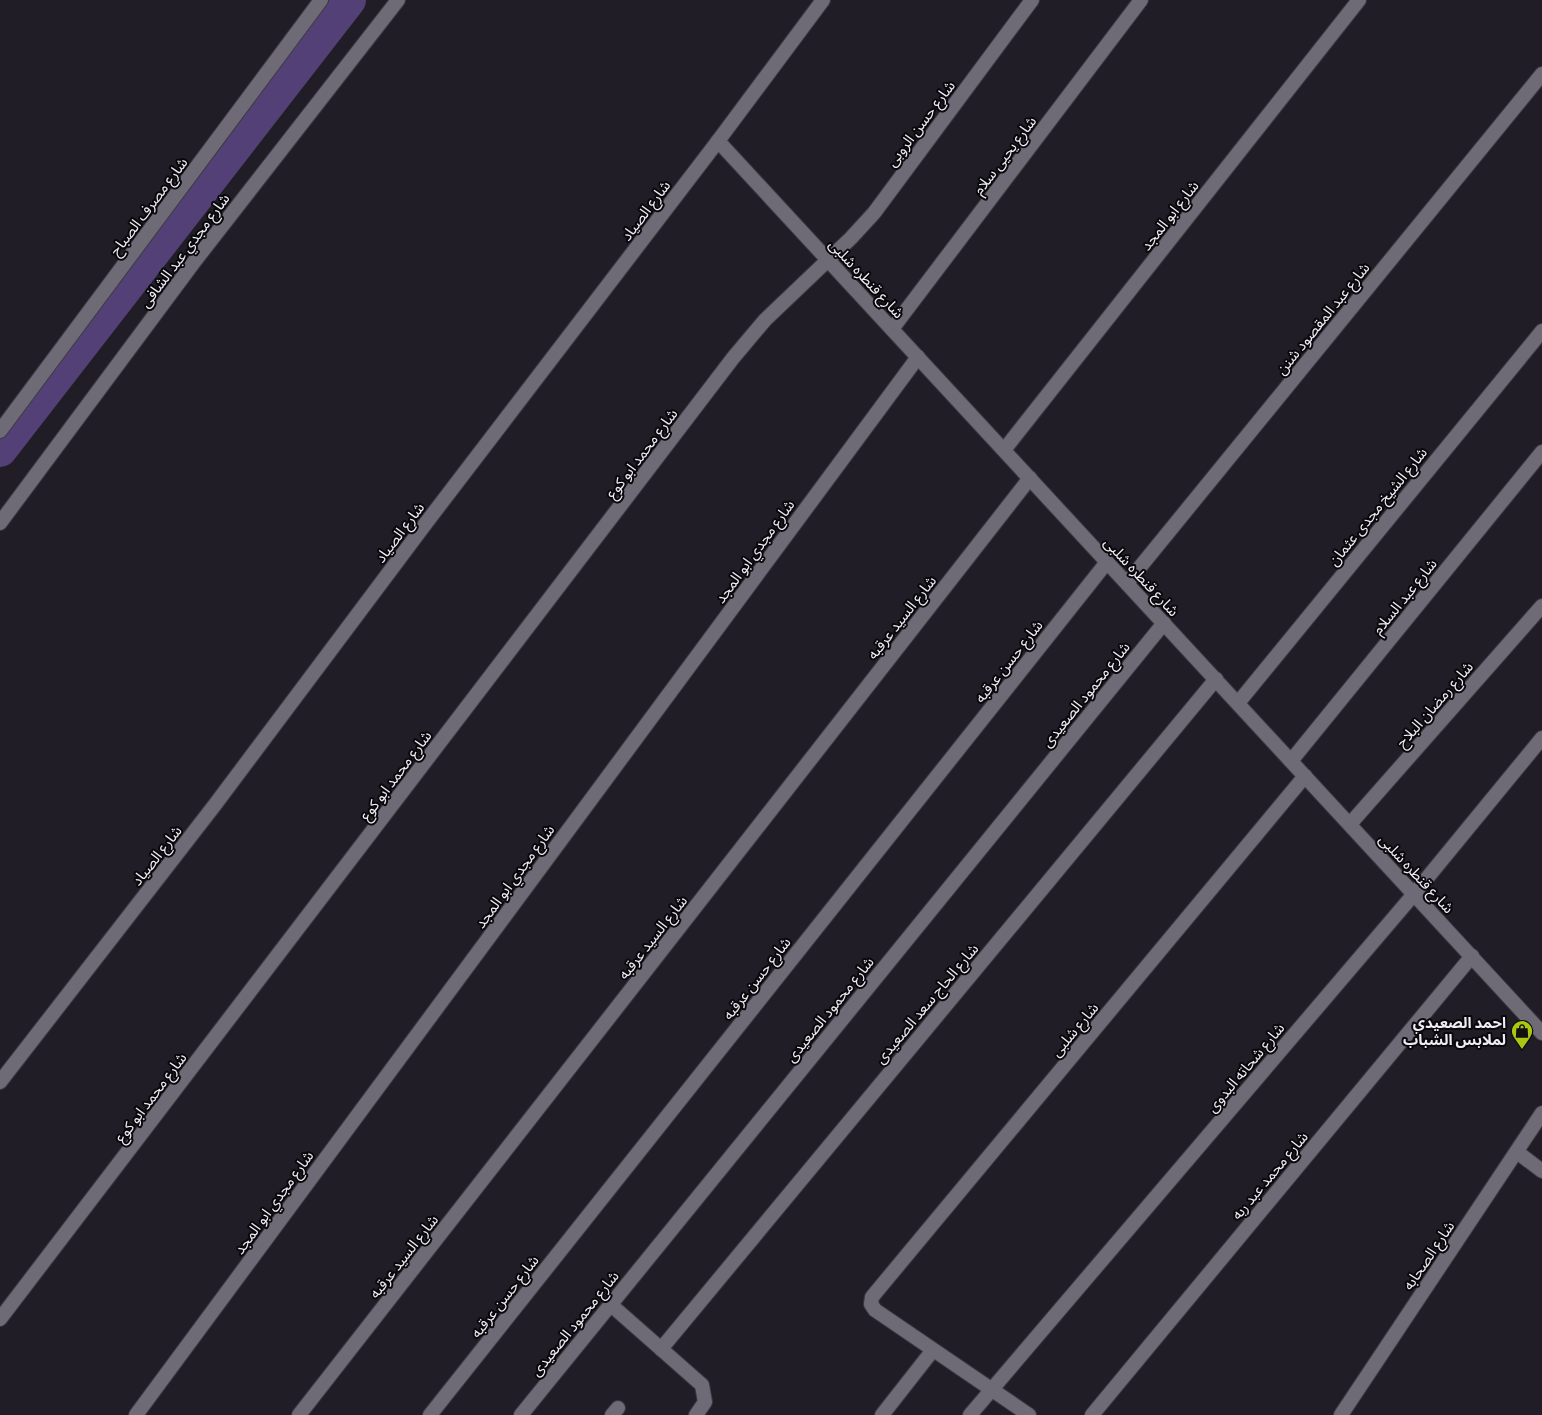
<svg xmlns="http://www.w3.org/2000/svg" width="1542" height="1415" font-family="Barlow,'Noto Sans Arabic',sans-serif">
<rect width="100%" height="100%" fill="#201d26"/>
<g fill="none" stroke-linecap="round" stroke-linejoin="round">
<path stroke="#534076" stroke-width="34" d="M0,450L349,0"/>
<g stroke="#3c3a41" stroke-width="16">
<g id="minor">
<path d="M718,141L1542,1033"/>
<path d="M892,329L1141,0"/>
<path d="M0,431L321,0"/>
<path d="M1004,450L1359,0"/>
<path d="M0,523L194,262L398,0"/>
<path d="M1127,583L1542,74"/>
<path d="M1238,703L1542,331"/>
<path d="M1291,761L1542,452"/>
<path d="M1350,824L1542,606"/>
<path d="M0,1082L214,806L426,523L718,141L823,0"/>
<path d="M1517,1152L1542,1171"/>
<path d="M610,1304L702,1385L705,1402L696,1415"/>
<path d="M0,1319L733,358L765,320L851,238L874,213L1032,0"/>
<path d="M661,1349L1216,679"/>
<path d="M136,1415L918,357"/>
<path d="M299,1415L1030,478"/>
<path d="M430,1415L1107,562"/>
<path d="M521,1415L1164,623"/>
<path d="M612,1415L618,1408"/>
<path d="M882,1415L933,1350"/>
<path d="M970,1415L1414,894L1542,738"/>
<path d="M1029,1415L875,1310L871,1304L872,1297L1305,776"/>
<path d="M1092,1415L1472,956"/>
</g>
</g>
<g stroke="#3c3a41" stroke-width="16">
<path id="tertiary" d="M1341,1415L1542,1113"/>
</g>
<use href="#minor" stroke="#6e6b76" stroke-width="14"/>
<use href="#tertiary" stroke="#6e6b76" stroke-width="14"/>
</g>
<defs>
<g id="shop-pin" transform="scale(1.125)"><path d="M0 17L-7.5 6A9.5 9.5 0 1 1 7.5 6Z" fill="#acc613" stroke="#09080c"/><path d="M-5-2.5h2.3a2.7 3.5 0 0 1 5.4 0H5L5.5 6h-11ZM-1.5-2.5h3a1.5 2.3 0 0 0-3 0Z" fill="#111"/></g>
</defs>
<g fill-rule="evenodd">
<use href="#shop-pin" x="1522" y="1031"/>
</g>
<g text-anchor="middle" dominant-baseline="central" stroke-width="4" stroke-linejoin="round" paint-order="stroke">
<g font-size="15" fill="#efedf3" stroke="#09080c">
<text transform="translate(920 123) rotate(-53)">شارع حسن الروبى</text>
<text transform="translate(1004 155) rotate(-53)">شارع يحيى سلام</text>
<text transform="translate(148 206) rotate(-53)">شارع مصرف الصباح</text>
<text transform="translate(645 210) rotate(-53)">شارع الصياد</text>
<text transform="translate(1169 215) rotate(-52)">شارع ابو المجد</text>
<text transform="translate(184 250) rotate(-53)">شارع مجدي عبد الشافى</text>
<text transform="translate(867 278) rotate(47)">شارع قنطره شلبى</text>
<text transform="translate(1322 318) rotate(-51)">شارع عبد المقصود شنن</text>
<text transform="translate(641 453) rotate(-53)">شارع محمد ابو كوع</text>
<text transform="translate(1377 506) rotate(-51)">شارع الشيخ مجدى عثمان</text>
<text transform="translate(399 532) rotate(-53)">شارع الصياد</text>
<text transform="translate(754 551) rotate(-54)">شارع مجدي ابو المجد</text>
<text transform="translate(1142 576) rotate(47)">شارع قنطره شلبى</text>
<text transform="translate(1404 596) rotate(-51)">شارع عبد السلام</text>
<text transform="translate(901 617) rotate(-52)">شارع السيد عرقبه</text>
<text transform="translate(1008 661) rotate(-52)">شارع حسن عرقبه</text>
<text transform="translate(1085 694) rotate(-51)">شارع محمود الصعيدى</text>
<text transform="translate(1434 704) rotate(-49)">شارع رمضان البلاح</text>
<text transform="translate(395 775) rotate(-53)">شارع محمد ابو كوع</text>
<text transform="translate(156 855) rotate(-52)">شارع الصياد</text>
<text transform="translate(1417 873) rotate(47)">شارع قنطره شلبى</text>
<text transform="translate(514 876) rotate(-54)">شارع مجدي ابو المجد</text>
<text transform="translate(652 937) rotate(-52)">شارع السيد عرقبه</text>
<text transform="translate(756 978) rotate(-52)">شارع حسن عرقبه</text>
<text transform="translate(926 1003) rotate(-50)">شارع الحاج سعد الصعيدى</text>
<text transform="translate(829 1009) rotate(-51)">شارع محمود الصعيدى</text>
<text transform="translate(1074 1029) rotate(-50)">شارع شلبى</text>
<text transform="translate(1245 1067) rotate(-50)">شارع شحاته البدوى</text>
<text transform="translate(150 1097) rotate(-53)">شارع محمد ابو كوع</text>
<text transform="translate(1269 1175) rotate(-50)">شارع محمد عبد ربه</text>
<text transform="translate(273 1202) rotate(-54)">شارع مجدي ابو المجد</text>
<text transform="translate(1428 1255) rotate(-56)">شارع الصحابه</text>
<text transform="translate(403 1256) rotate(-52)">شارع السيد عرقبه</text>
<text transform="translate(504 1296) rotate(-52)">شارع حسن عرقبه</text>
<text transform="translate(574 1323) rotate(-51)">شارع محمود الصعيدى</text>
</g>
<g font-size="15" font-weight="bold" fill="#efedf3" stroke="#09080c" text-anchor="end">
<text x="1506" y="1022">احمد الصعيدي<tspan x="1506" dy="17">لملابس الشباب</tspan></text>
</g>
</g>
</svg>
